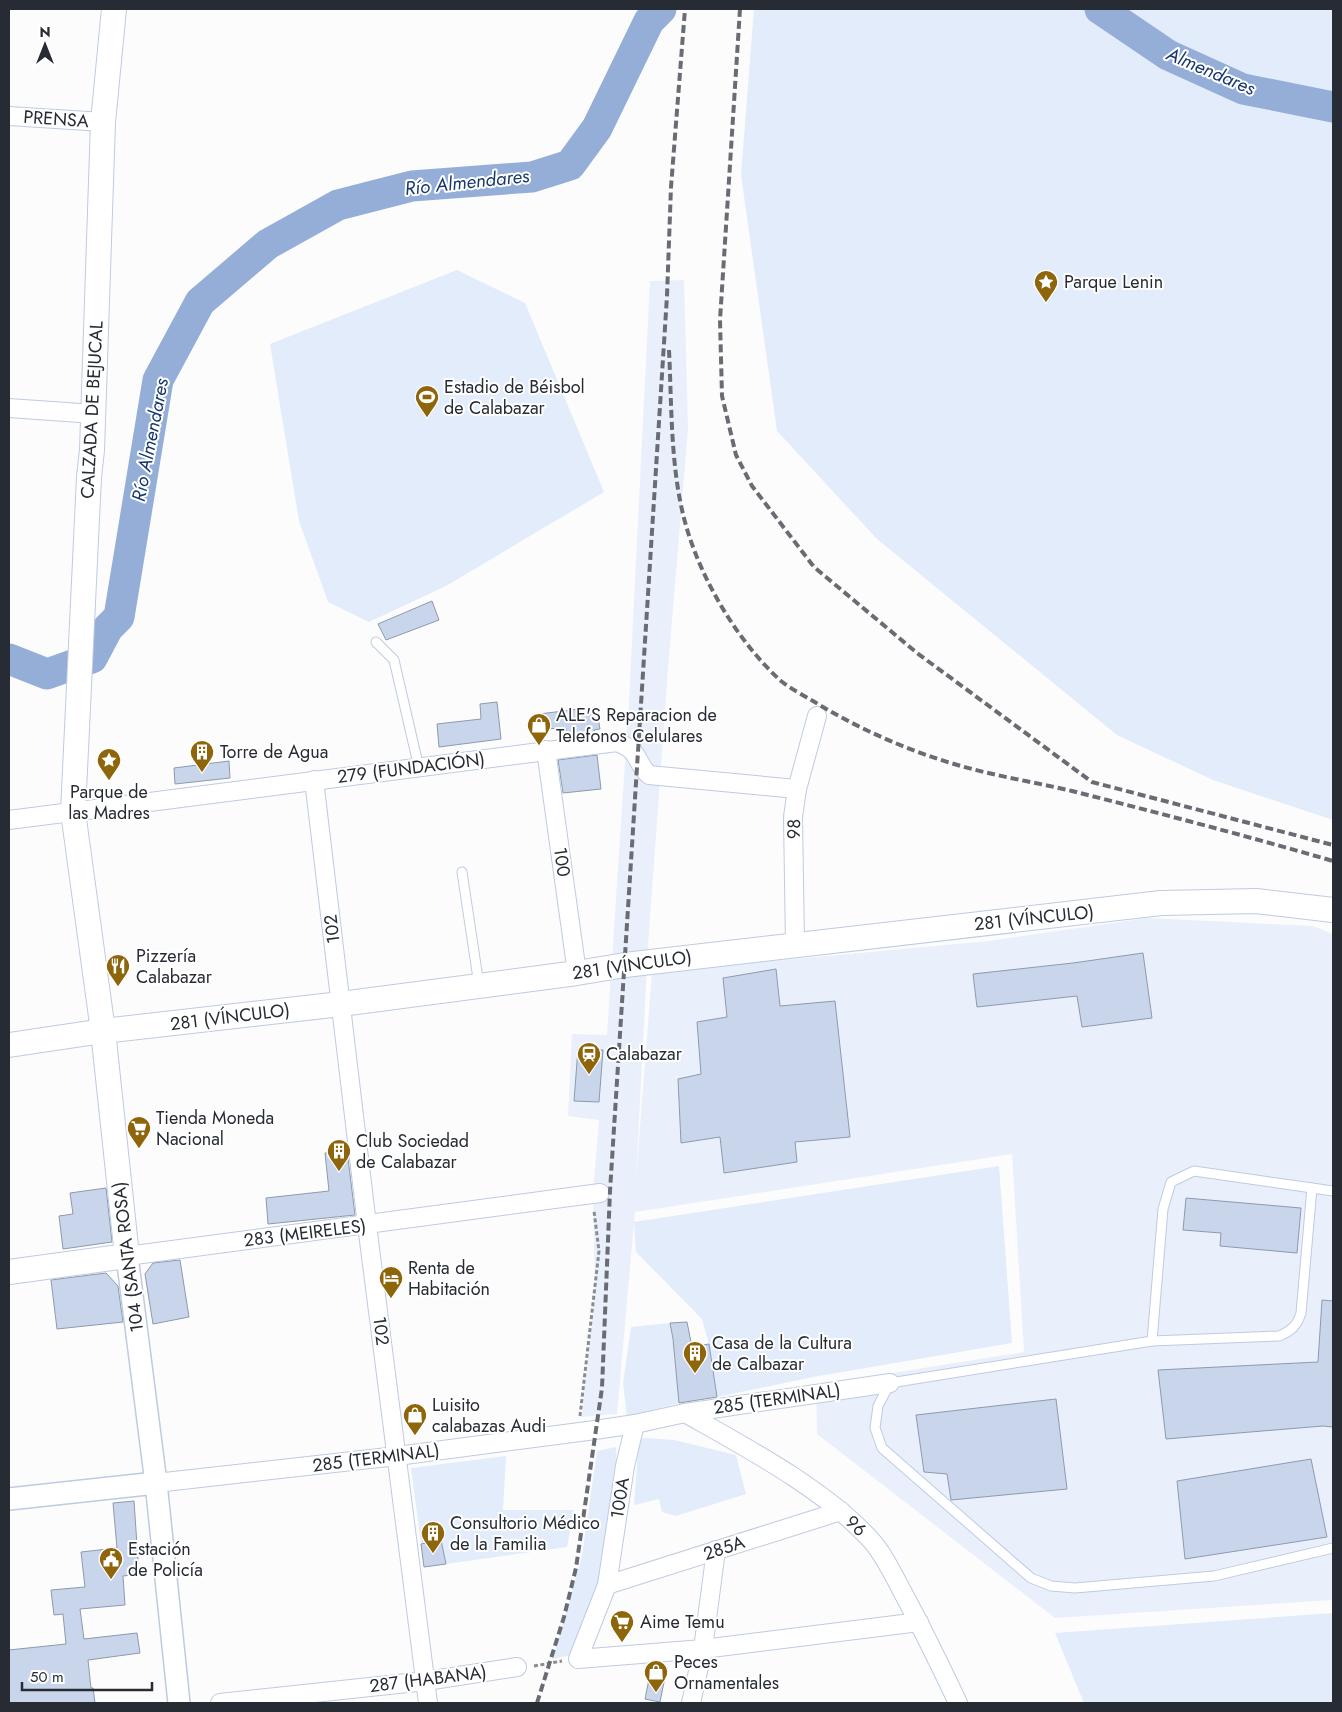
<svg xmlns="http://www.w3.org/2000/svg" width="1342" height="1712" font-family="Jost,sans-serif">
<rect width="100%" height="100%" fill="#fcfcfc"/>
<path fill="#e9f0fc" d="M684,280L688,429L668,669L648,946L636,1178L652,972L989,941L1147,918L1313,926L1333,934V1600L1055,1618L817,1434L816,1385L1024,1352L1012,1154L635,1212L617,1414L582,1417L595,1294L593,1193L599,1120L568,1116L572,1034L607,1035L629,701L650,281Z"/>
<g fill="#e3ecfb">
<path d="M754,9H1333V820L1213,780L1117,735L877,539L777,431L741,175Z"/>
<path d="M457,270L525,303L604,492L446,586L369,622L328,602L299,521L270,344Z"/>
<path d="M999,1166L1012,1343L813,1377L717,1397L709,1344L702,1319L636,1252L634,1222Z"/>
<path d="M670,1323L674,1350L679,1403L627,1417L623,1383L631,1327Z"/>
<path d="M646,1438L674,1440L736,1455L746,1494L676,1516L662,1512L659,1499L634,1505L637,1466L636,1439Z"/>
<path d="M616,1447L617,1477L613,1510L597,1587L571,1655L553,1659L582,1556L597,1451Z"/>
<path d="M506,1456L503,1510H574L567,1547L446,1564L441,1540L421,1544L411,1468Z"/>
<path d="M1333,1613V1703H1084L1055,1633Z"/>
</g>
<g fill="none" stroke-linecap="round" stroke-linejoin="round">
<g stroke="#94aed8" stroke-width="31">
<path d="M1100,9L1168,55L1243,89L1333,107"/>
<path d="M9,659L47,674L92,658L108,628L119,617L158,380L200,302L268,244L338,205L412,186L532,177L570,165L597,128L649,21L661,9"/>
</g>
</g>
<g fill="#c8d5eb" stroke="#8d9aae">
<path d="M432,601L439,620L386,640L378,624Z"/>
<path d="M497,702L501,739L439,747L437,724L481,719L480,704Z"/>
<path d="M596,707L600,729L594,730L595,734L567,738L566,728L539,729V714Z"/>
<path d="M597,755L601,789L563,793L558,760Z"/>
<path d="M229,761L230,778L175,784L174,768Z"/>
<path d="M1143,953L1152,1018L1082,1027L1077,996L977,1007L973,974L1073,963Z"/>
<path d="M776,969L780,1006L835,1001L850,1137L795,1142L797,1162L724,1173L720,1137L681,1143L678,1079L701,1074L697,1022L727,1017L723,978Z"/>
<path d="M578,1049L603,1050L599,1102L574,1101Z"/>
<path d="M347,1150L355,1215L268,1224L266,1198L329,1191L325,1153Z"/>
<path d="M106,1188L112,1242L63,1249L59,1216L73,1214L70,1193Z"/>
<path d="M1186,1198L1301,1208L1297,1253L1220,1246L1221,1233L1183,1230Z"/>
<path d="M180,1260L189,1317L153,1324L145,1274L153,1263Z"/>
<path d="M106,1273L118,1286L123,1322L57,1329L51,1280Z"/>
<path d="M1322,1300L1333,1301V1427L1323,1426L1166,1439L1158,1370L1318,1362Z"/>
<path d="M687,1322L692,1347L709,1344L717,1397L679,1403L673,1339L670,1323Z"/>
<path d="M1056,1399L1067,1489L951,1500L947,1474L924,1472L916,1415Z"/>
<path d="M1311,1459L1327,1537L1185,1559L1177,1481Z"/>
<path d="M134,1501L139,1574L123,1576L125,1605L80,1609L84,1639L137,1633L140,1653L88,1660L91,1688H93L95,1703H9V1650L66,1644L63,1614L54,1615L51,1590L85,1587L81,1552L117,1548L113,1503Z"/>
<path d="M441,1540L446,1564L424,1567L421,1544Z"/>
<path d="M652,1664L667,1667L660,1702L645,1699Z"/>
</g>
<g fill="none" stroke-linecap="round" stroke-linejoin="round">
<g stroke="#becbe1" stroke-width="11">
<g id="service">
<path d="M376,642L394,660L419,768"/>
<path d="M462,872L479,985"/>
<path d="M1333,1191L1194,1171L1171,1182L1163,1209L1152,1341L890,1383L878,1406L875,1428L882,1448L1031,1578L1051,1586L1075,1588L1214,1576L1333,1548"/>
<path d="M1152,1341L1279,1336C1291,1331 1297,1326 1301,1313L1312,1188"/>
</g>
</g>
<g stroke="#becbe1" stroke-width="20">
<g id="minor">
<path d="M9,116L103,122"/>
<path d="M9,408L94,414"/>
<path d="M546,750L577,973"/>
<path d="M314,780L367,1225L428,1703"/>
<path d="M9,820L617,742C642,752 634,761 649,775L797,789"/>
<path d="M795,945L793,817L797,789L817,716"/>
<path d="M127,1256L600,1193"/>
<path d="M685,1413C745,1447 823,1488 870,1539C883,1553 893,1574 902,1591C922,1628 940,1665 958,1703"/>
<path d="M635,1424L625,1466L607,1585L578,1659L703,1649L919,1622"/>
<path d="M156,1483L397,1456L595,1430L635,1424L685,1413L890,1383"/>
<path d="M607,1585L841,1511"/>
<path d="M220,1703L426,1681L517,1667"/>
<path d="M691,1703L703,1649L716,1550"/>
</g>
</g>
<g stroke="#becbe1" stroke-width="24">
<g id="tertiary">
<path d="M127,1256L156,1483L179,1703"/>
<path d="M9,1499L156,1483"/>
</g>
</g>
<g stroke="#becbe1" stroke-width="26">
<g id="secondary">
<path d="M9,1045L103,1031L341,1004L577,973L625,965L1161,903L1256,901L1333,910"/>
<path d="M9,1272L127,1256L103,1031L73,812L89,477L92,450L103,122L114,9"/>
</g>
</g>
<g stroke="#898c90" stroke-width="3" stroke-dasharray="4 2.5" stroke-linecap="butt">
<path d="M580,1416L599,1251L594,1211"/>
<path d="M534,1666L562,1661"/>
</g>
<use href="#service" stroke="#fff" stroke-width="9"/>
<use href="#minor" stroke="#fff" stroke-width="18"/>
<use href="#tertiary" stroke="#fff" stroke-width="21"/>
<use href="#secondary" stroke="#fff" stroke-width="24"/>
<g stroke="#696c72" stroke-width="4" stroke-dasharray="8 4" stroke-linecap="butt">
<path d="M740,9L720,320L722,396L736,455L752,486L814,567L917,653L1092,782L1333,845"/>
<path d="M669,350C672,409 670,472 687,529C703,583 739,643 781,681C791,689 803,695 813,701C865,733 925,758 984,772C1013,779 1043,784 1072,791C1159,813 1247,836 1333,861"/>
<path d="M537,1703L564,1617L576,1568L602,1388L610,1191L667,296L671,187L685,9"/>
</g>
</g>
<defs>
<g id="sight-pin" transform="scale(1.25)"><path d="M0 17L-7.5 6A9.5 9.5 0 1 1 7.5 6Z" fill="#8e650a" stroke="#fff"/><path d="M0-6L1.8-2.2L6-1.7L2.9 1.2L3.7 5.4L0 3.3L-3.7 5.4L-2.9 1.2L-6-1.7L-1.8-2.2Z" fill="#fff"/></g>
<g id="stadium-pin" transform="scale(1.25)"><path d="M0 17L-7.5 6A9.5 9.5 0 1 1 7.5 6Z" fill="#8e650a" stroke="#fff"/><path d="M0-5a6.5 5 0 1 0 0 10a6.5 5 0 1 0 0-10ZM-3.5-1.8h7v3.6h-7Z" fill="#fff"/></g>
<g id="shop-pin" transform="scale(1.25)"><path d="M0 17L-7.5 6A9.5 9.5 0 1 1 7.5 6Z" fill="#8e650a" stroke="#fff"/><path d="M-5-2.5h2.3a2.7 3.5 0 0 1 5.4 0H5L5.5 6h-11ZM-1.5-2.5h3a1.5 2.3 0 0 0-3 0Z" fill="#fff"/></g>
<g id="building-pin" transform="scale(1.25)"><path d="M0 17L-7.5 6A9.5 9.5 0 1 1 7.5 6Z" fill="#8e650a" stroke="#fff"/><path d="M-4-6H4V6H1V3H-1V6H-4ZM-2.5-4.3h1.7v1.8h-1.7ZM.8-4.3h1.7v1.8H.8ZM-2.5-1h1.7V.8h-1.7ZM.8-1h1.7V.8H.8Z" fill="#fff"/></g>
<g id="restaurant-pin" transform="scale(1.25)"><path d="M0 17L-7.5 6A9.5 9.5 0 1 1 7.5 6Z" fill="#8e650a" stroke="#fff"/><path d="M-5-6h1v4h1v-4h1v4h1v-4h1v5L-1.5 .5V6h-2V.5L-5-1ZM5-6V6H3V1.5H1.5Q1.5-4 5-6Z" fill="#fff"/></g>
<g id="station-pin" transform="scale(1.25)"><path d="M0 17L-7.5 6A9.5 9.5 0 1 1 7.5 6Z" fill="#8e650a" stroke="#fff"/><path d="M-3-6H3Q5-6 5-4V2Q5 4 3 4L4.5 6H3L1.5 4h-3L-3 6H-4.5L-3 4Q-5 4-5 2V-4Q-5-6-3-6ZM-3.5-4v3h7v-3ZM-3.5 1v1.5H-2V1ZM2 1v1.5H3.5V1Z" fill="#fff"/></g>
<g id="supermarket-pin" transform="scale(1.25)"><path d="M0 17L-7.5 6A9.5 9.5 0 1 1 7.5 6Z" fill="#8e650a" stroke="#fff"/><path d="M-6-5.5h2.5l.6 2H6L4.5 2H-2.5L-4.4-4H-6ZM-1.5 3.2a1.3 1.3 0 1 0 .1 0ZM3 3.2a1.3 1.3 0 1 0 .1 0Z" fill="#fff"/></g>
<g id="hotel-pin" transform="scale(1.25)"><path d="M0 17L-7.5 6A9.5 9.5 0 1 1 7.5 6Z" fill="#8e650a" stroke="#fff"/><path d="M-6-4.5h1.5V1H6V5H4.5V3h-9V5H-6ZM-4 0a1.8 1.8 0 1 1 3.6 0ZM.5 0V-2.5h3Q6-2.5 6 0Z" fill="#fff"/></g>
<g id="civic-pin" transform="scale(1.25)"><path d="M0 17L-7.5 6A9.5 9.5 0 1 1 7.5 6Z" fill="#8e650a" stroke="#fff"/><path d="M-.6-6.5H3V-4.5H.6V-3L4-1V1h2V6H-6V1h2V-1L-.6-3ZM-1.2 2.5V6h2.4V2.5Z" fill="#fff"/></g>
</defs>
<g fill-rule="evenodd">
<use href="#sight-pin" x="1046" y="282"/>
<use href="#stadium-pin" x="427" y="397"/>
<use href="#shop-pin" x="539" y="725"/>
<use href="#building-pin" x="202" y="752"/>
<use href="#sight-pin" x="109" y="760"/>
<use href="#restaurant-pin" x="118" y="966"/>
<use href="#station-pin" x="589" y="1054"/>
<use href="#supermarket-pin" x="139" y="1128"/>
<use href="#building-pin" x="339" y="1151"/>
<use href="#hotel-pin" x="391" y="1278"/>
<use href="#building-pin" x="695" y="1353"/>
<use href="#shop-pin" x="415" y="1415"/>
<use href="#building-pin" x="433" y="1533"/>
<use href="#civic-pin" x="111" y="1559"/>
<use href="#supermarket-pin" x="622" y="1622"/>
<use href="#shop-pin" x="656" y="1672"/>
</g>
<g text-anchor="middle" dominant-baseline="central" stroke-width="4" stroke-linejoin="round" paint-order="stroke">
<g font-size="18" fill="#272c34" stroke="#fff">
<text transform="translate(56 119) rotate(4)">PRENSA</text>
<text transform="translate(92 410) rotate(-87)">CALZADA DE BEJUCAL</text>
<text transform="translate(411 768) rotate(-7)">279 (FUNDACIÓN)</text>
<text transform="translate(794 829) rotate(-89)">98</text>
<text transform="translate(562 862) rotate(82)">100</text>
<text transform="translate(1034 918) rotate(-6)">281 (VÍNCULO)</text>
<text transform="translate(332 929) rotate(-97)">102</text>
<text transform="translate(632 965) rotate(-8)">281 (VÍNCULO)</text>
<text transform="translate(230 1017) rotate(-7)">281 (VÍNCULO)</text>
<text transform="translate(305 1233) rotate(-7)">283 (MEIRELES)</text>
<text transform="translate(128 1257) rotate(-97)">104 (SANTA ROSA)</text>
<text transform="translate(381 1331) rotate(83)">102</text>
<text transform="translate(777 1399) rotate(-8)">285 (TERMINAL)</text>
<text transform="translate(376 1458) rotate(-7)">285 (TERMINAL)</text>
<text transform="translate(620 1498) rotate(-81)">100A</text>
<text transform="translate(856 1526) rotate(44)">96</text>
<text transform="translate(724 1548) rotate(-18)">285A</text>
<text transform="translate(428 1679) rotate(-7)">287 (HABANA)</text>
</g>
<g font-size="18" fill="#272c34" stroke="#fff" text-anchor="start">
<text x="1064" y="282">Parque Lenin</text>
<text x="444" y="387">Estadio de Béisbol<tspan x="444" dy="21">de Calabazar</tspan></text>
<text x="556" y="715">ALE'S Reparacion de<tspan x="556" dy="21">Telefonos Celulares</tspan></text>
<text x="220" y="752">Torre de Agua</text>
<text x="109" y="792" text-anchor="middle">Parque de<tspan x="109" dy="21">las Madres</tspan></text>
<text x="136" y="956">Pizzería<tspan x="136" dy="21">Calabazar</tspan></text>
<text x="606" y="1054">Calabazar</text>
<text x="156" y="1118">Tienda Moneda<tspan x="156" dy="21">Nacional</tspan></text>
<text x="356" y="1141">Club Sociedad<tspan x="356" dy="21">de Calabazar</tspan></text>
<text x="408" y="1268">Renta de<tspan x="408" dy="21">Habitación</tspan></text>
<text x="712" y="1343">Casa de la Cultura<tspan x="712" dy="21">de Calbazar</tspan></text>
<text x="432" y="1405">Luisito<tspan x="432" dy="21">calabazas Audi</tspan></text>
<text x="450" y="1523">Consultorio Médico<tspan x="450" dy="21">de la Familia</tspan></text>
<text x="128" y="1549">Estación<tspan x="128" dy="21">de Policía</tspan></text>
<text x="640" y="1622">Aime Temu</text>
<text x="674" y="1662">Peces<tspan x="674" dy="21">Ornamentales</tspan></text>
</g>
<g font-size="19" font-style="italic" fill="#18386c" stroke="#fff">
<text transform="translate(1211 71) rotate(23)">Almendares</text>
<text transform="translate(467 182) rotate(-6)">Río Almendares</text>
<text transform="translate(150 440) rotate(-79)">Río Almendares</text>
</g>
</g>
<rect width="1342" height="1712" fill="none" stroke="#272c34" stroke-width="20"/>
<g transform="translate(45 45)" stroke="#ffffff" stroke-width="4" paint-order="stroke">
<path d="M0-4L9 19L0 12L-9 19Z" fill="#272c34"/>
<text y="-8" font-size="14" font-weight="bold" text-anchor="middle" fill="#272c34">N</text>
</g>
<path d="M22 1682v8h130v-8" fill="none" stroke="#272c34" stroke-width="2.5"/>
<text x="30" y="1682" font-size="15" fill="#272c34" stroke="#ffffff" stroke-width="4" paint-order="stroke">50 m</text>
</svg>
